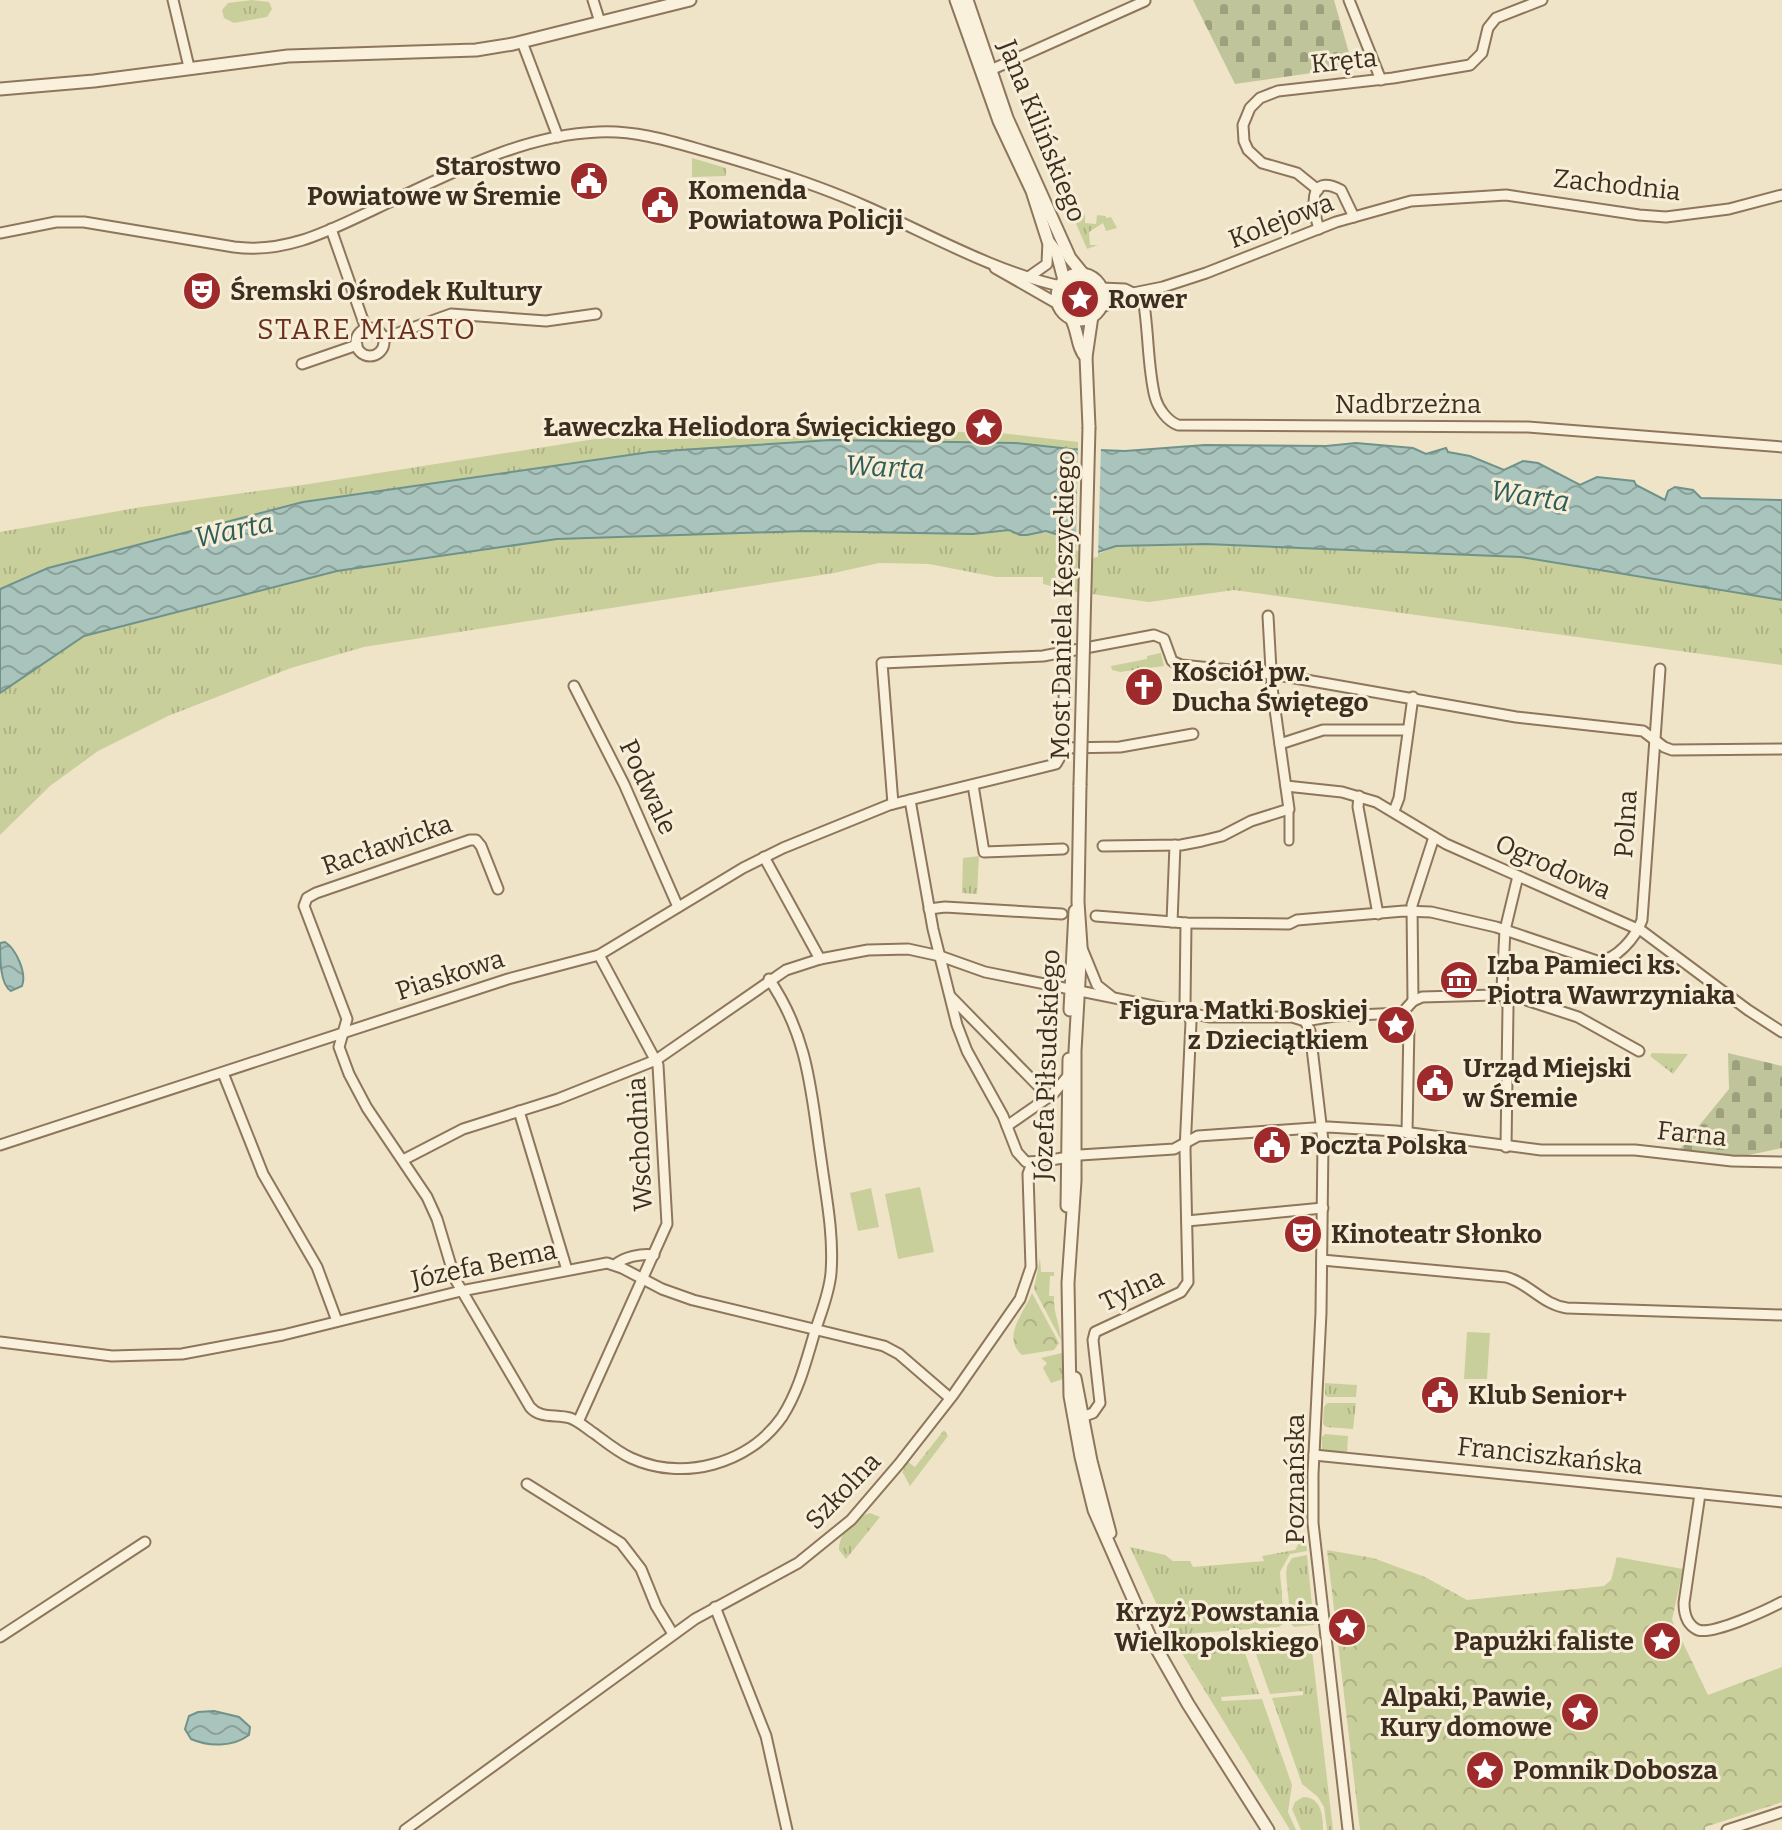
<svg xmlns="http://www.w3.org/2000/svg" width="1782" height="1830" font-family="Bitter,serif">
<defs>
<pattern id="grass-tufts" width="24" height="20" patternUnits="userSpaceOnUse" patternTransform="scale(2)"><rect width="24" height="20" fill="#c9cf9b"/><path d="M3 7l-1-3M5 7V3M7 7l1-3M15 17l-1-3M17 17v-4M19 17l1-3" fill="none" stroke="#aeb285"/></pattern>
<pattern id="forest-crowns" width="20" height="18" patternUnits="userSpaceOnUse" patternTransform="scale(2)"><rect width="20" height="18" fill="#c9cf9b"/><path d="M2 6a3 3 0 1 1 6 0M12 15a3 3 0 1 1 6 0" fill="none" stroke="#aeb285"/></pattern>
<pattern id="cemetery-stones" width="16" height="16" patternUnits="userSpaceOnUse" patternTransform="scale(2)"><rect width="16" height="16" fill="#bfc49a"/><path d="M2 7V4a2 2 0 0 1 4 0v3zM10 15v-3a2 2 0 0 1 4 0v3z" fill="#9ca07d"/></pattern>
<pattern id="water-waves" width="16" height="10" patternUnits="userSpaceOnUse" patternTransform="scale(2)"><rect width="16" height="10" fill="#a9c4bc"/><path d="M0 5q4-4 8 0t8 0" fill="none" stroke="#8ba098"/></pattern>
</defs>
<rect width="100%" height="100%" fill="#f0e4c8"/>
<g fill="url(#grass-tufts)">
<path d="M252,0L269,2L272,9L267,17L234,23L224,18L222,10L228,3Z"/>
<path d="M692,158L726,168V176L692,177Z"/>
<path d="M1077,213V217L1082,218L1085,214V223L1096,224L1097,215L1106,216V218L1111,217L1117,228L1106,231L1103,223L1089,232L1090,245H1098L1087,249L1074,219Z"/>
<circle cx="1080" cy="297" r="15"/>
<path d="M850,429L1000,433L1078,442V449L1015,443L831,440L650,452L303,502L48,568L0,589V532L141,507L309,484L595,439L664,434L767,438Z"/>
<path d="M1009,530L1020,535L1053,532L1084,552L1101,553L1115,546L1206,544L1521,557L1782,600V665L1234,590L1149,602L1070,591L1043,584V577H996L929,564L879,563L834,573L364,647L291,668L168,716L98,751L50,786L0,835V693L84,636L337,571L557,539L805,531L973,534Z"/>
<path d="M1161,653L1164,666L1120,672L1112,670L1111,666L1147,659V656Z"/>
<path d="M979,856L977,894L962,893L963,858Z"/>
<path d="M1652,1053L1688,1054L1673,1074L1650,1056Z"/>
<path d="M1062,1353L1063,1379L1051,1383L1043,1368L1047,1363L1041,1358Z"/>
<path d="M1325,1383L1357,1385L1356,1397H1327L1325,1395Z"/>
<path d="M1327,1403H1356L1353,1429L1326,1427L1323,1424L1324,1407Z"/>
<path d="M944,1430L948,1436L910,1486L903,1473L905,1464L908,1462L915,1467Z"/>
<path d="M1325,1434L1348,1436L1347,1453L1322,1451V1437Z"/>
<path d="M870,1513L880,1517L846,1559L839,1550C838,1534 855,1517 870,1513Z"/>
<path d="M1305,1533L1307,1551L1290,1554L1280,1572L1284,1623L1279,1627L1171,1635L1130,1547L1165,1555L1173,1561H1190L1193,1567L1264,1561L1262,1556L1295,1550Z"/>
<path d="M1307,1555L1314,1625L1294,1627L1291,1624L1286,1574L1287,1566L1292,1558Z"/>
<path d="M1315,1634L1311,1642L1333,1830H1327L1324,1807L1318,1797L1302,1784L1272,1698L1303,1695V1691L1270,1694L1251,1640Z"/>
<path d="M1241,1641L1259,1694L1221,1697L1222,1701L1262,1699L1292,1785L1288,1812L1296,1830H1290L1177,1645Z"/>
<path d="M1303,1797C1321,1797 1323,1815 1323,1830H1301L1292,1809L1295,1802Z"/>
</g>
<g fill="url(#forest-crowns)">
<path d="M1040,1258L1041,1272H1054V1276H1050L1049,1296H1054C1053,1312 1060,1324 1061,1340L1034,1289Z"/>
<path d="M1032,1293L1059,1343L1054,1350L1022,1355C1001,1337 1024,1313 1032,1293Z"/>
<path d="M1327,1550L1373,1558L1425,1577L1467,1600L1604,1586L1611,1580L1617,1557L1683,1569L1672,1620L1708,1695L1782,1667V1802L1705,1827V1830H1360Z"/>
</g>
<g fill="url(#cemetery-stones)">
<path d="M1193,0H1334L1353,67L1235,84Z"/>
<path d="M1728,1053L1782,1066V1148L1739,1157L1680,1149L1729,1089Z"/>
</g>
<g fill="#c9cf9b">
<path d="M920,1187L934,1252L898,1259L885,1194Z"/>
<path d="M871,1188L879,1227L858,1231L850,1193Z"/>
<path d="M1467,1332L1490,1333L1487,1379H1464Z"/>
</g>
<g fill="url(#water-waves)" stroke="#6f938a" stroke-width="2">
<path d="M831,440L1015,443L1071,449L1125,451L1205,445L1326,446L1356,443L1413,448L1426,454L1446,448L1448,452L1470,456L1504,470L1523,461L1538,463L1580,485L1597,477L1634,481L1636,485L1665,500L1668,491L1675,487L1693,490L1701,498L1782,500V600L1521,557L1206,544L1116,546L1092,554L1084,552L1062,536L1046,531L1027,535H1020L1009,530L973,534L805,531L557,539L337,571L84,636L0,693V589L48,568L303,502L650,452Z"/>
<path d="M5,942C16,949 27,973 22,986L11,991C0,985 0,958 0,943Z"/>
<path d="M214,1711L239,1717L250,1727L249,1735C233,1747 209,1747 191,1739L185,1729L189,1716L198,1712Z"/>
</g>
<path fill="#f0e4c8" d="M1078,445H1101L1098,557L1092,558L1076,550Z"/>
<g fill="none" stroke-linecap="round" stroke-linejoin="round">
<g stroke="#8d765c" stroke-width="11">
<path id="pedestrian" d="M1289,809V841"/>
</g>
<g stroke="#8d765c" stroke-width="13">
<g id="minor">
<path d="M173,0L189,67"/>
<path d="M593,0L600,22"/>
<path d="M1349,0L1381,80"/>
<path d="M522,42L558,137"/>
<path d="M984,73L1145,1"/>
<path d="M1318,190L1297,173L1262,163L1248,150L1244,141L1243,125L1250,108L1260,98L1278,91L1393,78L1470,65L1482,53L1488,28L1496,18L1542,0"/>
<path d="M331,229L366,329"/>
<path d="M1319,229C1313,210 1306,172 1341,190L1354,217"/>
<path d="M0,233L56,222H84L234,247C287,254 330,230 377,208C446,176 520,135 598,132C635,130 670,141 705,151C758,166 813,183 865,206C927,233 993,271 1060,286"/>
<path d="M995,268L1058,304"/>
<path d="M1030,276L1047,264L1048,241"/>
<path d="M1101,288L1125,289L1133,293L1163,287L1206,273L1336,222L1411,201L1506,195L1639,215L1666,217L1729,209L1782,195"/>
<path d="M1142,292C1149,326 1147,366 1155,397C1158,408 1167,421 1178,425L1528,427L1782,447"/>
<path d="M1100,308L1133,293"/>
<circle cx="370" cy="342" r="14"/>
<path d="M384,338L451,314L546,321L596,314"/>
<path d="M302,364L357,345"/>
<path d="M574,686L624,784L678,907"/>
<path d="M1280,744L1323,730H1408"/>
<path d="M1063,748L1120,747L1193,734"/>
<path d="M973,785L984,852L1063,849"/>
<path d="M1286,786L1342,792L1376,802L1446,844L1642,931L1748,1010L1782,1032"/>
<path d="M1359,796L1358,807L1378,914"/>
<path d="M910,800L933,929L957,1025L967,1051L1003,1116L1017,1152L1026,1162L1045,1161L1080,1155L1174,1149L1198,1136L1328,1127L1396,1131L1541,1150H1635L1732,1161L1782,1162"/>
<path d="M893,804L882,663L1043,656L1154,635L1164,639L1172,661L1181,665L1272,674L1516,717L1643,731L1664,747L1672,750L1782,749"/>
<path d="M1394,811L1399,798L1413,697"/>
<path d="M1103,846L1181,845L1202,841L1222,836L1251,821L1289,809L1272,688L1268,616"/>
<path d="M764,857L820,959"/>
<path d="M498,889L481,846L476,840H470L316,893L307,898L304,906L347,1019L339,1047L349,1074L367,1108L427,1197L437,1219L455,1279L530,1407C540,1419 556,1414 570,1418C579,1421 587,1429 595,1434C607,1443 618,1452 631,1458C683,1482 749,1464 782,1417C798,1392 805,1365 813,1338C819,1317 829,1296 831,1273C834,1235 826,1196 821,1159C811,1092 809,1038 769,979"/>
<path d="M929,909L945,907L1062,914"/>
<path d="M1096,916L1186,923L1289,924L1297,920L1404,911L1431,912L1496,927L1597,961C1616,961 1636,937 1642,920L1660,669"/>
<path d="M1172,922L1175,845"/>
<path d="M1081,946L1097,985L1111,996"/>
<path d="M951,997L1049,1097"/>
<path d="M1413,1001L1412,905L1434,837"/>
<path d="M1402,1013L1413,1001L1422,997L1494,995L1520,998L1578,1017L1639,1051"/>
<path d="M1402,1013L1409,1025L1407,1133"/>
<path d="M1305,1021L1310,1031L1323,1141L1321,1313L1313,1474V1523L1348,1830"/>
<path d="M223,1073L263,1174L317,1267L337,1321"/>
<path d="M519,1111L567,1270"/>
<path d="M1007,1126L1053,1094L1068,1076"/>
<path d="M0,1145L508,979L599,955L743,868L783,848L889,805L1056,764L1063,752L1065,653"/>
<path d="M1506,1147L1508,1007L1502,988L1505,930L1518,876"/>
<path d="M403,1160L463,1129L558,1099L656,1060L786,970L820,959L868,950L908,949L940,956L985,972L1209,1017H1292L1305,1021L1334,1016L1402,1013"/>
<path d="M1187,1221L1323,1208"/>
<path d="M1322,1260L1506,1277C1529,1283 1543,1305 1567,1308L1782,1315"/>
<path d="M615,1265C623,1257 642,1253 654,1255"/>
<path d="M0,1342L112,1356L182,1354L283,1335L461,1291L607,1263L622,1268L662,1289L693,1300L884,1346L899,1354L950,1398"/>
<path d="M1082,1417L1093,1413L1100,1403L1093,1340L1095,1332L1181,1292L1188,1282L1185,1150L1191,1022L1185,1006L1186,923"/>
<path d="M578,1422L667,1224L658,1065L599,955"/>
<path d="M1314,1455L1782,1502"/>
<path d="M527,1484L621,1543L641,1569L656,1606L673,1634"/>
<path d="M1700,1494L1684,1603C1684,1614 1687,1625 1698,1630C1713,1635 1767,1610 1782,1602"/>
<path d="M715,1607L766,1736L787,1830"/>
<path d="M0,1637L145,1542"/>
<path d="M405,1830L695,1619L798,1563L851,1520L899,1464L953,1395L1020,1299L1031,1267L1028,1174L1032,1163"/>
<path d="M1727,1830L1782,1812"/>
</g>
</g>
<g stroke="#8d765c" stroke-width="15">
<g id="tertiary">
<path d="M956,0L999,121L1032,191L1048,241L1057,253L1064,280"/>
<path d="M967,0L1007,118L1070,258L1083,274"/>
<path d="M0,89L94,81L288,56L476,50L513,44L690,0"/>
<circle cx="1080" cy="297" r="23"/>
<path d="M1071,318C1078,330 1077,348 1086,357"/>
<path d="M1089,427L1086,357L1092,316"/>
<path d="M1080,785L1078,902L1081,946L1075,1051V1181L1068,1283L1070,1396L1081,1457L1094,1510L1150,1637L1188,1704L1268,1830"/>
<path d="M1070,1010L1075,911"/>
<path d="M1067,1206L1069,1059"/>
<path d="M1075,1378L1091,1461L1110,1533"/>
</g>
</g>
<use href="#pedestrian" stroke="#faf1dc" stroke-width="7"/>
<use href="#minor" stroke="#faf1dc" stroke-width="9"/>
<use href="#tertiary" stroke="#faf1dc" stroke-width="11"/>
<g stroke="#8d765c" stroke-width="15" stroke-linecap="butt">
<path id="tertiary-bridge" d="M1080,785L1089,427"/>
</g>
<use href="#tertiary-bridge" stroke="#faf1dc" stroke-width="11"/>
</g>
<defs>
<g id="civic-disc" transform="scale(2)"><circle r="9.5" fill="#9e2a2b" stroke="#f7eed8"/><path d="M-.6-6.5H3V-4.5H.6V-3L4-1V1h2V6H-6V1h2V-1L-.6-3ZM-1.2 2.5V6h2.4V2.5Z" fill="#fff"/></g>
<g id="theatre-disc" transform="scale(2)"><circle r="9.5" fill="#9e2a2b" stroke="#f7eed8"/><path d="M-5-5.5Q0-4 5-5.5V0Q5 5 0 6Q-5 5-5 0ZM-3.3-2.5H-1v1.5H-3.3ZM1-2.5H3.3v1.5H1ZM-2.8 1Q0 5.5 2.8 1Z" fill="#fff"/></g>
<g id="sight-disc" transform="scale(2)"><circle r="9.5" fill="#9e2a2b" stroke="#f7eed8"/><path d="M0-6L1.8-2.2L6-1.7L2.9 1.2L3.7 5.4L0 3.3L-3.7 5.4L-2.9 1.2L-6-1.7L-1.8-2.2Z" fill="#fff"/></g>
<g id="church-disc" transform="scale(2)"><circle r="9.5" fill="#9e2a2b" stroke="#f7eed8"/><path d="M-1.2-6h2.4v3.5h3.3v2.4h-3.3V6h-2.4V-.1h-3.3v-2.4h3.3Z" fill="#fff"/></g>
<g id="museum-disc" transform="scale(2)"><circle r="9.5" fill="#9e2a2b" stroke="#f7eed8"/><path d="M0-6L6-3V-2H-6V-3ZM-5-1h2V3h-2ZM-1-1h2V3h-2ZM3-1h2V3H3ZM-6 4H6V6H-6Z" fill="#fff"/></g>
</defs>
<g fill-rule="evenodd">
<use href="#civic-disc" x="589" y="181"/>
<use href="#civic-disc" x="660" y="205"/>
<use href="#theatre-disc" x="202" y="291"/>
<use href="#sight-disc" x="1080" y="299"/>
<use href="#sight-disc" x="984" y="427"/>
<use href="#church-disc" x="1144" y="687"/>
<use href="#museum-disc" x="1459" y="980"/>
<use href="#sight-disc" x="1396" y="1025"/>
<use href="#civic-disc" x="1435" y="1083"/>
<use href="#civic-disc" x="1272" y="1145"/>
<use href="#theatre-disc" x="1303" y="1234"/>
<use href="#civic-disc" x="1440" y="1395"/>
<use href="#sight-disc" x="1347" y="1627"/>
<use href="#sight-disc" x="1662" y="1641"/>
<use href="#sight-disc" x="1580" y="1712"/>
<use href="#sight-disc" x="1485" y="1770"/>
</g>
<g text-anchor="middle" dominant-baseline="central" stroke-width="6" stroke-linejoin="round" paint-order="stroke">
<g font-size="26" fill="#3d2e20" stroke="#f7eed8">
<text transform="translate(1344 61) rotate(-6)">Kręta</text>
<text transform="translate(1042 131) rotate(68)">Jana Kilińskiego</text>
<text transform="translate(1617 185) rotate(6)">Zachodnia</text>
<text transform="translate(1281 221) rotate(-21)">Kolejowa</text>
<text x="1408" y="404">Nadbrzeżna</text>
<text transform="translate(1063 605) rotate(-89)">Most Daniela Kęszyckiego</text>
<text transform="translate(648 787) rotate(65)">Podwale</text>
<text transform="translate(1626 824) rotate(-86)">Polna</text>
<text transform="translate(387 845) rotate(-19)">Racławicka</text>
<text transform="translate(1553 867) rotate(24)">Ogrodowa</text>
<text transform="translate(450 975) rotate(-18)">Piaskowa</text>
<text transform="translate(1047 1065) rotate(-88)">Józefa Piłsudskiego</text>
<text transform="translate(1692 1134) rotate(6)">Farna</text>
<text transform="translate(640 1144) rotate(-93)">Wschodnia</text>
<text transform="translate(484 1265) rotate(-12)">Józefa Bema</text>
<text transform="translate(1132 1290) rotate(-25)">Tylna</text>
<text transform="translate(1550 1456) rotate(6)">Franciszkańska</text>
<text transform="translate(1295 1479) rotate(-90)">Poznańska</text>
<text transform="translate(843 1491) rotate(-46)">Szkolna</text>
</g>
<g font-size="26" font-weight="bold" fill="#3d2e20" stroke="#f7eed8" text-anchor="start">
<text x="561" y="166" text-anchor="end">Starostwo<tspan x="561" dy="30">Powiatowe w Śremie</tspan></text>
<text x="688" y="190">Komenda<tspan x="688" dy="30">Powiatowa Policji</tspan></text>
<text x="230" y="291">Śremski Ośrodek Kultury</text>
<text x="1108" y="299">Rower</text>
<text x="956" y="427" text-anchor="end">Ławeczka Heliodora Święcickiego</text>
<text x="1172" y="672">Kościół pw.<tspan x="1172" dy="30">Ducha Świętego</tspan></text>
<text x="1487" y="965">Izba Pamieci ks.<tspan x="1487" dy="30">Piotra Wawrzyniaka</tspan></text>
<text x="1368" y="1010" text-anchor="end">Figura Matki Boskiej<tspan x="1368" dy="30">z Dzieciątkiem</tspan></text>
<text x="1463" y="1068">Urząd Miejski<tspan x="1463" dy="30">w Śremie</tspan></text>
<text x="1300" y="1145">Poczta Polska</text>
<text x="1331" y="1234">Kinoteatr Słonko</text>
<text x="1468" y="1395">Klub Senior+</text>
<text x="1319" y="1612" text-anchor="end">Krzyż Powstania<tspan x="1319" dy="30">Wielkopolskiego</tspan></text>
<text x="1634" y="1641" text-anchor="end">Papużki faliste</text>
<text x="1552" y="1697" text-anchor="end">Alpaki, Pawie,<tspan x="1552" dy="30">Kury domowe</tspan></text>
<text x="1513" y="1770">Pomnik Dobosza</text>
</g>
<g font-size="28" letter-spacing="2" fill="#6b2e1e" stroke="#f7eed8">
<text x="367" y="329">STARE MIASTO</text>
</g>
<g font-size="28" font-style="italic" fill="#2f5d5a" stroke="#f7eed8">
<text transform="translate(885 467) rotate(3)">Warta</text>
<text transform="translate(1530 496) rotate(9)">Warta</text>
<text transform="translate(234 530) rotate(-12)">Warta</text>
</g>
</g>
</svg>
